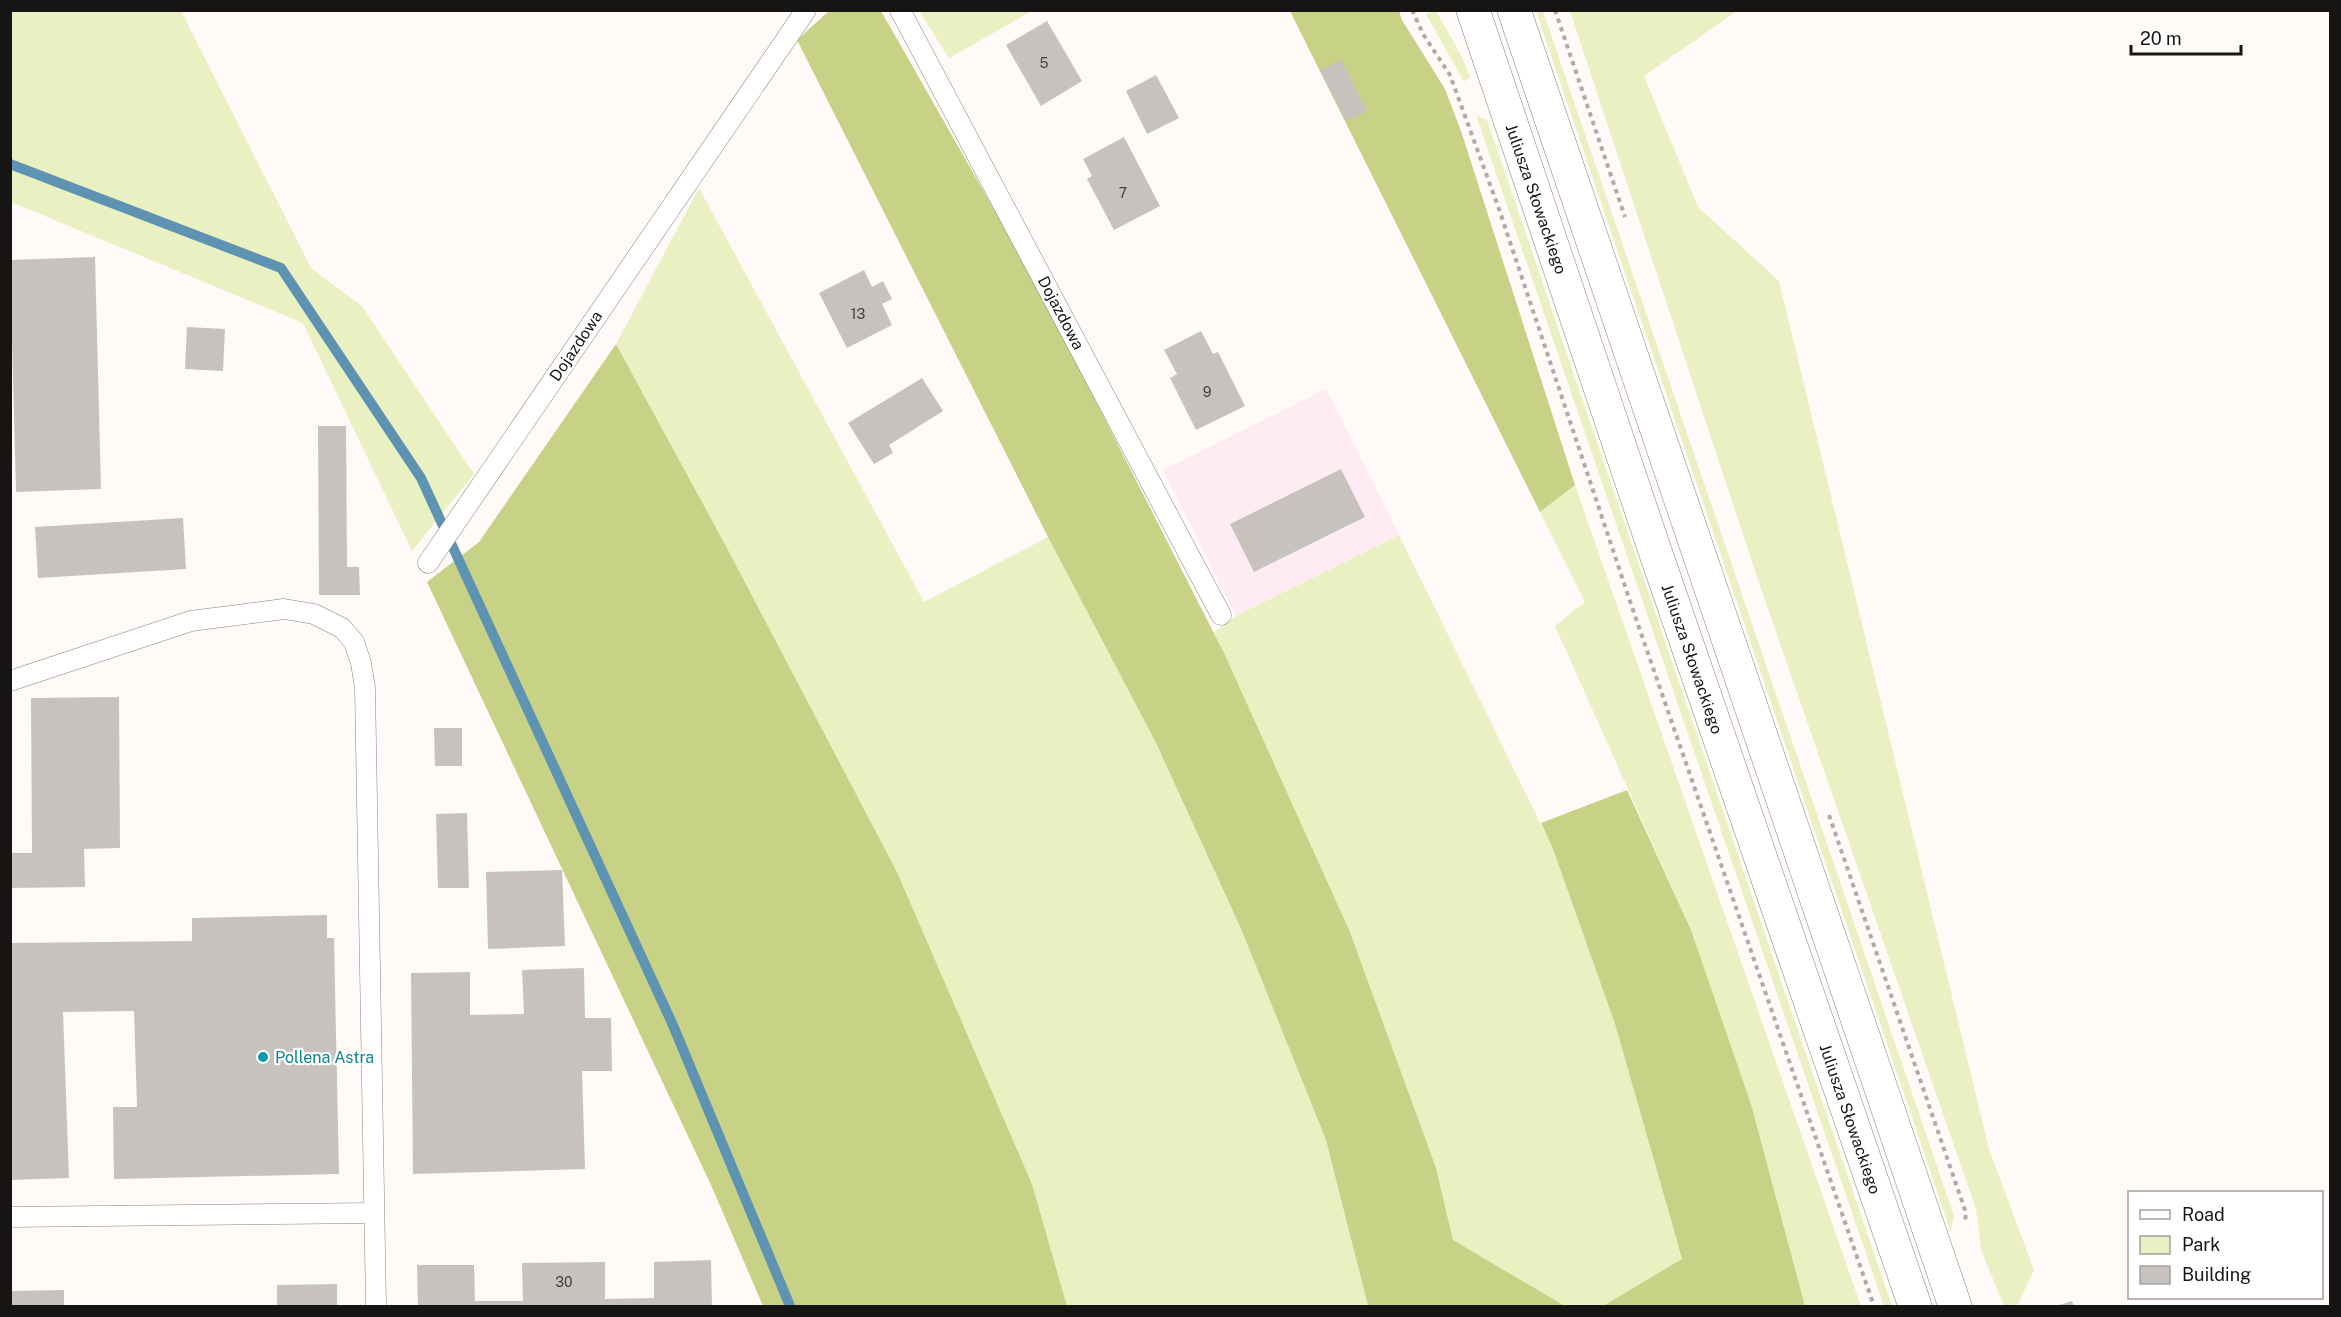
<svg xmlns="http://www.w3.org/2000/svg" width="2341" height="1317" font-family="'Public Sans',sans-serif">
<rect width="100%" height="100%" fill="#fffaf7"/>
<path fill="#ffebf4" d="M1326,389L1399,535L1236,616L1163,470Z"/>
<g fill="#e9f1c3">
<path d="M10,11H181L311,268L362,306L474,474L412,551L303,323L11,202Z"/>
<path d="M919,11H1032L949,58Z"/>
<path d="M1436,11L1462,57L1470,77L1464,82L1426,14Z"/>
<path d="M1536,11H1543L1954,1216L1951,1232Z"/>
<path d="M1570,11H1737L1644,76L1698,207L1779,281L1989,1149L2034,1270L2017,1306H2004L1981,1250L1976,1209L1759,583Z"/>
<path d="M1476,115L1487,120L1892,1306H1884Z"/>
<path d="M699,188L924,602L1048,537L1156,743L1242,931L1326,1140L1368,1306H1067L1032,1184L897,872L727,548L616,344Z"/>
<path d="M1575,485L1861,1306H1805L1751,1104L1691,930L1555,626L1585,602L1540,512Z"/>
<path d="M1399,535L1553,849L1615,1024L1682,1260L1603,1306H1565L1453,1240L1436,1168L1350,932L1214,632L1236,616Z"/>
</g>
<g fill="#c7d286">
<path d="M829,11H881L1032,276L1224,653L1350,932L1436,1168L1453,1240L1565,1306H1368L1326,1140L1242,931L1156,743L1048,537L797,40Z"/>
<path d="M1290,11H1399L1402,20L1445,89L1461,131L1575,485L1540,512Z"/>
<path d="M616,344L727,548L897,872L1032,1184L1067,1306H763L711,1185L427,582L479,542Z"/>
<path d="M1627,790L1691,930L1751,1104L1805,1306H1603L1682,1259L1615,1024L1553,849L1541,823Z"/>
</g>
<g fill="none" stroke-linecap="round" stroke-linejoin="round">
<path stroke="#5e94b2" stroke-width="10" d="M10,164L281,268L421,478L672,1023L790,1306"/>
</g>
<g fill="#c8c2be">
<path d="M1047,21L1082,81L1041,106L1006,45Z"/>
<path d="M1341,60L1367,111L1346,121L1320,70Z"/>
<path d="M1156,75L1179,118L1147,134L1126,91Z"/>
<path d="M1124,137L1160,206L1114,230L1087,179L1092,176L1083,159Z"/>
<path d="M95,257L101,489L16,492L10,260Z"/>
<path d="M864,270L872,287L883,281L892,299L882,304L892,325L847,348L819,293Z"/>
<path d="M187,327L225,329L223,371L185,369Z"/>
<path d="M1201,331L1213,354L1218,352L1245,406L1196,430L1170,378L1177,374L1164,350Z"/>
<path d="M922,378L943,411L889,445L893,453L874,464L848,423Z"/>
<path d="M318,426H346L347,567H359L360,595H319Z"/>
<path d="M1341,469L1365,517L1254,572L1230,524Z"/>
<path d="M183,518L186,569L38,578L35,527Z"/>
<path d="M119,697L120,848L84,849L85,887L10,888V853H32L31,698Z"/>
<path d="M434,728H462V766H435Z"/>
<path d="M467,813L469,888H438L436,814Z"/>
<path d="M562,870L565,946L488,949L486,872Z"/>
<path d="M327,915V938H334L339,1174L114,1179L113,1107H137L134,1011L63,1012L69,1178L10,1180V943L192,941V918Z"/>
<path d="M584,968L585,1018H611L612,1071H582L585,1169L413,1174L411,973L470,972V1015L524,1014L522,970Z"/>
<path d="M711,1260L712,1306H418L417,1265H474L475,1301H523L522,1263L605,1262V1299L654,1298V1262Z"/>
<path d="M337,1284V1306H277V1285Z"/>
<path d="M64,1290V1306H10V1291Z"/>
<path d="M2072,1301L2074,1306H2056Z"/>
</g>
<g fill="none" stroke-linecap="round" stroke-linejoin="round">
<g stroke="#88827f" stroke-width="21">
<g id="lane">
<path d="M900,10L1221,615"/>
<path d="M428,563L806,10"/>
<path d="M10,681L191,621L284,609L314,614L342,628L354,642L361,663L365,688L376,1306"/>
<path d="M10,1217L374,1213"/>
</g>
</g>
<g stroke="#88827f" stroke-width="34">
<g id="secondary">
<path d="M1473,10L1654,548L1915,1306"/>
<path d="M1514,10L1955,1306"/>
</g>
</g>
<g stroke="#afaba8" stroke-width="4" stroke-dasharray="4.5 4.5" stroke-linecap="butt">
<path d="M1412,10L1423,34L1450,75L1499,209L1635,616L1874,1306"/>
<path d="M1555,10L1625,217"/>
<path d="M1829,815L1966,1213L1965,1222"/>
</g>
<use href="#lane" stroke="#fff" stroke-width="20"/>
<use href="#secondary" stroke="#fff" stroke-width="33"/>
</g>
<circle fill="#0f9aa8" stroke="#fff" stroke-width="2" cx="263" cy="1057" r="6"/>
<g text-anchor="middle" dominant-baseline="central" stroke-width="4.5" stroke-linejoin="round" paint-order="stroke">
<g font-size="14" fill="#43403e">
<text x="1044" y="63">5</text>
<text x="1123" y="193">7</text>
<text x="858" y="314">13</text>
<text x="1207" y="392">9</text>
<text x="564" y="1282">30</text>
</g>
<g font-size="16" fill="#171513" stroke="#fff">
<text transform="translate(1536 199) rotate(71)">Juliusza Słowackiego</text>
<text transform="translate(1061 313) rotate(62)">Dojazdowa</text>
<text transform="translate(576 346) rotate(-56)">Dojazdowa</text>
<text transform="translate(1692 659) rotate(71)">Juliusza Słowackiego</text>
<text transform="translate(1850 1119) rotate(71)">Juliusza Słowackiego</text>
</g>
<g font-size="16" fill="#0d838f" stroke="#fff" text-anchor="start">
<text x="275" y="1057">Pollena Astra</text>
</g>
</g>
<rect width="2341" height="1317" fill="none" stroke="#171513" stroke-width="24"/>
<rect x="2128" y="1191" width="195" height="108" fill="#ffffff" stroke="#a2a1a1" stroke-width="1.5"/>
<rect x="2140" y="1210" width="30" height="9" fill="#ffffff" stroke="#a2a1a1" stroke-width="1.5"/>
<text x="2182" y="1221" font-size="18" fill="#171513">Road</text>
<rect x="2140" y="1236" width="30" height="18" fill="#e9f1c3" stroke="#a2a1a1" stroke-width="1.5"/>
<text x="2182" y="1251" font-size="18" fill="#171513">Park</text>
<rect x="2140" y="1266" width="30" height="18" fill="#c8c2be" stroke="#a2a1a1" stroke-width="1.5"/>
<text x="2182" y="1281" font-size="18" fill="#171513">Building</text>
<path d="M2131 45v9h110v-9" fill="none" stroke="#171513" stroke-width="3"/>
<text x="2140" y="45" font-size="18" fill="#171513" stroke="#ffffff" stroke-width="4.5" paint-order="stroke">20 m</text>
</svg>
